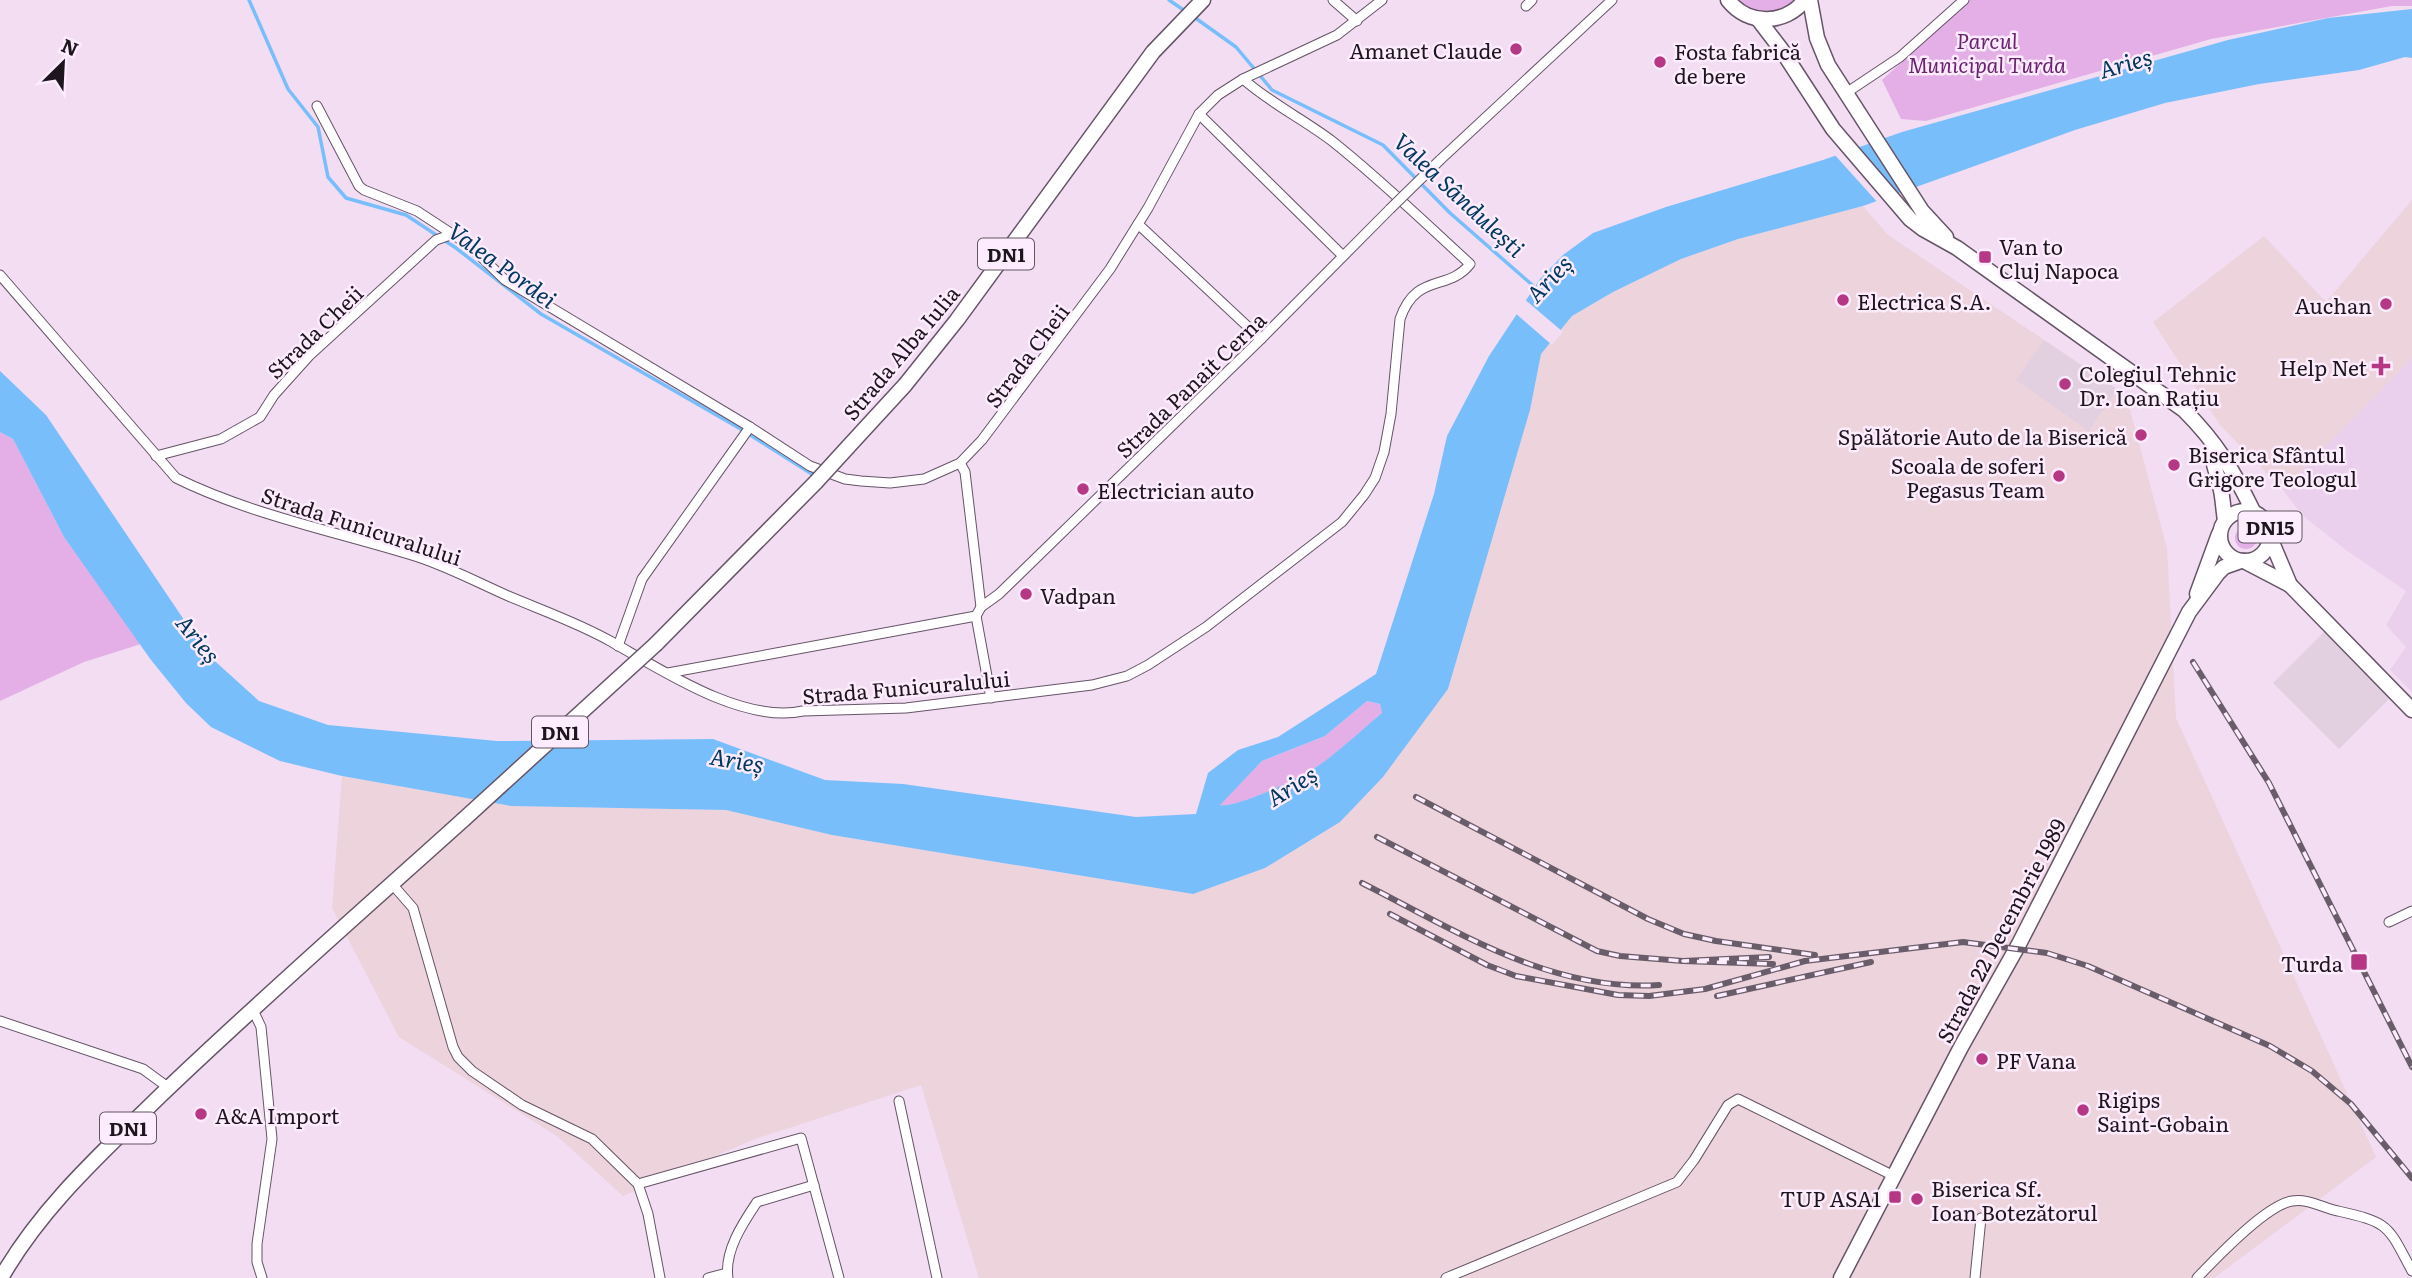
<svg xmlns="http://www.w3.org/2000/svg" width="2412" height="1278" font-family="Literata,serif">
<rect width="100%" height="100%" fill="#f2ddf3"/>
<path fill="#ebd0ed" d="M2412,358V692L2390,670L2406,647L2386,625L2406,591L2346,550L2302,515L2283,490Z"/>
<g fill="#ecd3dc">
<path d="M2412,200V358L2283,490L2220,425L2153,322L2264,236L2326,302Z"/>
<path d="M1863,206L1888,235L2126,395L2167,548L2176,718L2376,1157L2214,1278H979L921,1085L755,1139L623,1196L557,1136L399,1037L332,908L342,776L511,806L726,810L832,835L1192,894L1265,868L1340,822L1383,777L1448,689L1530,410L1541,354L1572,316L1613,292L1681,259L1738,239Z"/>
</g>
<g fill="#e2d0e1">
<path d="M2044,340L2117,389L2089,431L2016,380Z"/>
<path d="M2324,632L2390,698L2339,749L2273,683Z"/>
</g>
<g fill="#e4afe7">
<path d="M1732,0H1800L1791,8L1760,15Z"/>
<path d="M1970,0H2412V6H2392L2211,39L1926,121L1901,119L1882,80Z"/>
<path d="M0,432L13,439L64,537L141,644L84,662L0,701Z"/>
<circle cx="2246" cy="538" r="11"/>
<path d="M1367,701L1380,704L1382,713C1360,731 1335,757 1310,771C1294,781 1236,808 1219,805L1262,761L1325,736Z"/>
</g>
<path fill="#78befb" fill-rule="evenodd" d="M2412,9V58L2405,57L2359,70L2259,84L2165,103L2075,130L1863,206L1738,239L1681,259L1613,292L1572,316L1541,354L1530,410L1448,689L1383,777L1340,822L1265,868L1193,894L832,835L726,810L511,806L342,776L280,761L211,727L186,703L151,660L64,537L13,439L0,432V371L46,415L207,654L259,701L328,725L497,741L713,739L825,780L903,784L1136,817L1196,814L1208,773L1238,750L1278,737L1376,674L1434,494L1447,436L1489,356L1540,279L1563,255L1593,233L1666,207L1823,160L1902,132L2228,40L2328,18ZM1367,701L1380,704L1382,713C1360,731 1335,756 1310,771C1295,780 1236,808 1220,805L1262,761L1325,736Z"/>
<g fill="#f2ddf3">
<path d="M1851,146L1895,198L1879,204L1833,153Z"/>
<path d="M1523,298L1563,332L1552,345L1514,312Z"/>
</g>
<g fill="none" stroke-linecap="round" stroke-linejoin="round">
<g stroke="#78befb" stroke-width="3.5">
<path d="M249,0L288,89L318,127L328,177L346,198L406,215L456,248L541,314L739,428L815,476"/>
<path d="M1169,0L1185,11"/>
<path d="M1194,17L1236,47L1272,90L1383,145L1450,213L1538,290"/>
</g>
<g stroke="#665467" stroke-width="11">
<g id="minor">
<path d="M1333,0L1357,21"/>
<path d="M1526,6L1532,0"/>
<path d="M1846,93L1900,57L1964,0"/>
<path d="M317,106L359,186L364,190L417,211L469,245L505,280L750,427L810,466L845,479L861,481L890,483L924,479L960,463L982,440L1110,269L1148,208L1199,114L1218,95L1243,79L1337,35L1382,0"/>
<path d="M1199,114L1343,256"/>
<path d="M1440,160L1612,0"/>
<path d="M1138,224L1261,339"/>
<path d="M0,275L176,478C251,515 338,532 418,557C448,567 477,582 506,595C541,610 579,623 612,642C663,671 743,724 803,711L906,708L1092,685L1127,676L1148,665L1206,627L1342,522L1364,495L1375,478L1384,452L1391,414L1400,319C1416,272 1448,292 1470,264C1424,222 1380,179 1332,141C1303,119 1270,103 1243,79"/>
<path d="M156,456L221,439L260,417L274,395L309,356L436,240L453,234"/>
<path d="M960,463L965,472L981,607"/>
<path d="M976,616L991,698"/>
<path d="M618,646L642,579L750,427"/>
<path d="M668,673L976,616L981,607L999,594L1261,339L1390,209"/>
<path d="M392,884L413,908L453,1047L458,1057L472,1071L522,1105L592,1139L638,1184L648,1214L660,1278"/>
<path d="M2389,922L2412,911"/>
<path d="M253,1010L261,1027L272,1139L257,1244V1262L262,1278"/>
<path d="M0,1021L143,1069L169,1088"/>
<path d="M899,1101L937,1278"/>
<path d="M638,1184L801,1138L839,1278"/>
<path d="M708,1278L727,1273"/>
<path d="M728,1278C724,1251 743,1223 757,1202L814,1185"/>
<path d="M1446,1278L1677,1182L1694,1160L1728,1105L1738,1099L1894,1176"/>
<path d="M1975,1278L1981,1218"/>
<path d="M2197,1278C2216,1258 2266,1205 2292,1201C2308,1198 2323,1208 2338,1211C2391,1223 2387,1225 2412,1271"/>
</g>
</g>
<g stroke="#665467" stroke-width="17">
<g id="primary">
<path d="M1728,0C1748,26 1785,25 1805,0"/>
<path d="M1810,0L1817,38L1828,65L1922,211L1946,237"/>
<path d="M1758,19L1781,49L1833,129L1910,219L1923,229L1957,248L2184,410C2217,443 2233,470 2253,511"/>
<path d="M848,447L905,385L957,320L1153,52L1203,0"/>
<path d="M2215,447C2210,462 2217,471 2220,486C2223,497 2223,509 2225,520"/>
<circle cx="2245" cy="536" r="25"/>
<path d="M2271,540L2290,585L2412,710"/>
<path d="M2244,561L2290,585"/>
<path d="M2197,594L2219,534"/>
<path d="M656,644L816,482"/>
<path d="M1,1278C42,1206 103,1152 161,1095C259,1001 362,911 463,820"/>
<path d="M1841,1278L1961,1047L2019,944L2189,612L2218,573L2224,567L2241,561"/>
</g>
</g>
<use href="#minor" stroke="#fff" stroke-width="9"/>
<use href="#primary" stroke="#fff" stroke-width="14"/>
<g stroke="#695d6a" stroke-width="6">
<g id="rail">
<path d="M2193,662L2269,783L2412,1067"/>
<path d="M1416,797L1648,919L1684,934L1716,941L1815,955"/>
<path d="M1377,837L1597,951L1620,956L1683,961"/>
<path d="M1362,883C1455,930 1550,992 1659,985"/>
<path d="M1390,914L1487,965L1516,976L1618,995L1649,996L1705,989L1805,961L1963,942L2047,953L2088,966L2270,1046L2312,1071L2351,1104L2412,1178"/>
<path d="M1769,957L1683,961L1773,964"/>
<path d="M1717,996L1871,962"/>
</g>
</g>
<use href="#rail" stroke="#fdebfe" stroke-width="3.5" stroke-dasharray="10" stroke-linecap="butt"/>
<g stroke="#665467" stroke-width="11" stroke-linecap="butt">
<path id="minor-bridge" d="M1390,209L1440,160"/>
</g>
<g stroke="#665467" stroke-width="17" stroke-linecap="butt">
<g id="primary-bridge">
<path d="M816,482L848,447"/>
<path d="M463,820L656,644"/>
</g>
</g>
<use href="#minor-bridge" stroke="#fff" stroke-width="9"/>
<use href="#primary-bridge" stroke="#fff" stroke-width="14"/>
</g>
<g fill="#b63784" stroke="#fdebfe" stroke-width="2.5">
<circle cx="1516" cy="49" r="7"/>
<circle cx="1660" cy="62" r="7"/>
<rect x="1978" y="250" width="14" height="14" rx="3.5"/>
<circle cx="1843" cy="300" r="7"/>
<circle cx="2386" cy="304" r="7"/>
<path d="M2377.5 355.5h7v7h7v7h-7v7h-7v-7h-7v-7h7z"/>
<circle cx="2065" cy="384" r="7"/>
<circle cx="2141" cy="435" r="7"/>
<circle cx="2174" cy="465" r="7"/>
<circle cx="2059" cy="476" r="7"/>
<circle cx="1083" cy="489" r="7"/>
<circle cx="1026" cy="594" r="7"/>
<rect x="2350" y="953" width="18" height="18" rx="3.5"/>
<circle cx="1982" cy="1059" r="7"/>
<circle cx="2083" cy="1110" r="7"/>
<circle cx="201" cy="1114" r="7"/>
<rect x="1888" y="1190" width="14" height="14" rx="3.5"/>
<circle cx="1917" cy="1199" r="7"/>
</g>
<g text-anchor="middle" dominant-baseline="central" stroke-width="5" stroke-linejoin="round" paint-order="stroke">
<g fill="#fdebfe" stroke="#615661" stroke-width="2">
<rect x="978" y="238.5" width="56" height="31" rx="5"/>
<rect x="2238.5" y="511.5" width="63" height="31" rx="5"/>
<rect x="532" y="716.5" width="56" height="31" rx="5"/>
<rect x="100" y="1112.5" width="56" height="31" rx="5"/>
</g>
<g font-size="19" font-weight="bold" fill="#1e161e">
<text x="1006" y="254">DN1</text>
<text x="2270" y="527">DN15</text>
<text x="560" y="732">DN1</text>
<text x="128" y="1128">DN1</text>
</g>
<g font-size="21" font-style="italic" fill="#6b2371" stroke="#fdebfe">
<text x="1987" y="39">Parcul<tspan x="1987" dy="24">Municipal Turda</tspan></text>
</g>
<g font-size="21" fill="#1e161e" stroke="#fdebfe" text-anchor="start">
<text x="1502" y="49" text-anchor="end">Amanet Claude</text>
<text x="1674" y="50">Fosta fabrică<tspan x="1674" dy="24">de bere</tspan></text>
<text x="1999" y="245">Van to<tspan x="1999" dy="24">Cluj Napoca</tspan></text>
<text x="1857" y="300">Electrica S.A.</text>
<text x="2372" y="304" text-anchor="end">Auchan</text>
<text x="2367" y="366" text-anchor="end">Help Net</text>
<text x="2079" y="372">Colegiul Tehnic<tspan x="2079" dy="24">Dr. Ioan Rațiu</tspan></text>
<text x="2127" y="435" text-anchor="end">Spălătorie Auto de la Biserică</text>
<text x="2188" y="453">Biserica Sfântul<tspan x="2188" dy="24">Grigore Teologul</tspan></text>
<text x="2045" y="464" text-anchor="end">Scoala de soferi<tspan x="2045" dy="24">Pegasus Team</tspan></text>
<text x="1097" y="489">Electrician auto</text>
<text x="1040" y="594">Vadpan</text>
<text x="2343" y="962" text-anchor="end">Turda</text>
<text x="1996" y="1059">PF Vana</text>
<text x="2097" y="1098">Rigips<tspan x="2097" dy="24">Saint-Gobain</tspan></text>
<text x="215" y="1114">A&amp;A Import</text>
<text x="1931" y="1187">Biserica Sf.<tspan x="1931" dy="24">Ioan Botezătorul</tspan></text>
<text x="1881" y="1197" text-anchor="end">TUP ASA1</text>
</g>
<g font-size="21" fill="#1e161e" stroke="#fdebfe">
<text transform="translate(314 331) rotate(-44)">Strada Cheii</text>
<text transform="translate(900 352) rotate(-50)">Strada Alba Iulia</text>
<text transform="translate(1026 355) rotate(-53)">Strada Cheii</text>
<text transform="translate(1190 384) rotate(-44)">Strada Panait Cerna</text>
<text transform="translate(362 525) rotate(18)">Strada Funicuralului</text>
<text transform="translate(906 686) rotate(-5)">Strada Funicuralului</text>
<text transform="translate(2000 930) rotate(-62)">Strada 22 Decembrie 1989</text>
</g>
<g font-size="23" font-style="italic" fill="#023960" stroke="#fdebfe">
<text transform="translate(2125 62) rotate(-16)">Arieș</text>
<text transform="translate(1460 194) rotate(43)">Valea Sândulești</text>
<text transform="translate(503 264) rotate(36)">Valea Pordei</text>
<text transform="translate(1548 278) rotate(-47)">Arieș</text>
<text transform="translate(199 638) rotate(51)">Arieș</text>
<text transform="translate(737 759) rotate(10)">Arieș</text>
<text transform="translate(1291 785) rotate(-32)">Arieș</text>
</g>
</g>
<g transform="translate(63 63) rotate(24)" stroke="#fdebfe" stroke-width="5" paint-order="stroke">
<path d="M0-5L12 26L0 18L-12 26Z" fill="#1e161e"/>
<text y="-10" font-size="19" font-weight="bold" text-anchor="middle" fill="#1e161e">N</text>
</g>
</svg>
